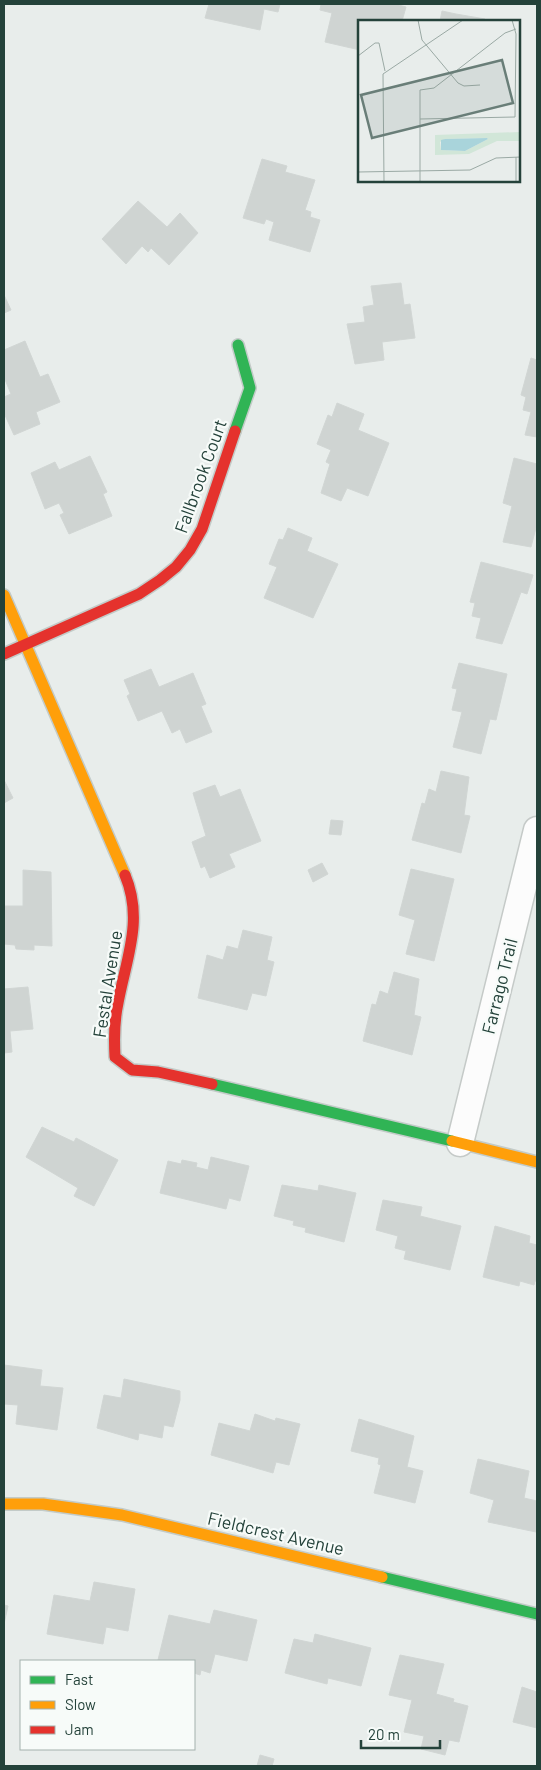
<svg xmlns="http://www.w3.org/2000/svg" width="541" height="1770" font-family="Barlow,sans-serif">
<rect width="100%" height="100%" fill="#e8edeb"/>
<g fill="#cfd4d2" stroke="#d1d6d4">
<path d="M209,4H280L278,12L264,9L260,30L205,18Z"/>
<path d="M321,4H395L406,7L402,21H360V50L325,42L332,13L320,10Z"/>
<path d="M442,11L456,14L485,19L484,21H440Z"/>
<path d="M262,159L287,166L285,172L315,180L305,210L311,212L310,217L320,220L310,252L269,240L274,222L266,219L264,224L243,218Z"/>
<path d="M138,201L167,227L180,213L198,233L169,265L151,248L148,252L142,246L126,264L102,239Z"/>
<path d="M401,283L404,305L410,304L415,338L382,342L384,360L355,364L347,324L365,322L363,307L374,305L371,286Z"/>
<path d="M4,295L11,310L4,313Z"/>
<path d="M25,341L40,377L48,374L60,402L36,412L40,424L14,435L4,413V397L11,394L4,377V350Z"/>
<path d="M531,358L537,360V437L525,435L531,412L523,410L526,397L521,395Z"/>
<path d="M337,403L364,414L358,430L389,443L368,496L347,488L341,501L321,493L330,464L326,462L331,450L317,444L328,415L332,417Z"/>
<path d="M90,456L107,492L103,494L112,516L69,534L60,515L64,513L59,503L45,509L31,473L55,462L59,470Z"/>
<path d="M514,458L537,464V524L531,547L503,542L512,506L503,503Z"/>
<path d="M288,528L312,538L307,551L338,564L313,618L264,598L277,567L269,564L279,539L283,540Z"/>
<path d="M481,562L533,575L527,594L521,592L502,644L476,638L481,618L472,616L475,603L470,602Z"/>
<path d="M459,663L507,674L496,720L490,719L481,754L453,747L462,712L452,710L457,689L452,688Z"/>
<path d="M151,669L159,687L193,673L206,704L201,706L212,732L186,743L180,729L172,733L162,711L138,721L127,696L130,694L124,680Z"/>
<path d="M441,771L469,777L464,815L470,816L461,853L412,840L422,803L425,804L429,789L436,792Z"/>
<path d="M4,780L13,798L4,803Z"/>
<path d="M215,785L220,797L240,789L261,841L229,854L235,867L210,878L205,866L201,868L192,842L206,836L193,793Z"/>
<path d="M331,820L343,821L341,835L329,834Z"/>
<path d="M322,863L328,874L313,882L308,870Z"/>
<path d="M411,869L454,879L434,961L406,954L415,920L399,915Z"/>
<path d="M23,870L51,872L52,946L34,945V950L16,949L15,945L4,944V906H23Z"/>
<path d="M243,930L272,937L267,960L274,962L266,996L252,993L247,1010L198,998L207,955L223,960L227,946L238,949Z"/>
<path d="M394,972L419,979L414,1015L421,1017L412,1055L363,1041L372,1004L376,1005L380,991L388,994Z"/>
<path d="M28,987L33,1029L10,1031L12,1052L4,1053V989Z"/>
<path d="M42,1127L74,1142L76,1138L118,1160L94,1206L74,1196L78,1188L26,1157Z"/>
<path d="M211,1157L249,1166L240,1201L229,1198L226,1209L160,1193L168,1161L181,1164L182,1160L197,1163L196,1167L208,1170Z"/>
<path d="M282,1185L318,1191L319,1185L356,1193L344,1242L305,1232L306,1228L293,1225L294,1221L274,1216Z"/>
<path d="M383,1200L422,1207L420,1216L461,1226L450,1270L404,1259L406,1251L395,1248L398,1236L376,1230Z"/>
<path d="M495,1226L530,1236L529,1243L537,1245V1281H535L534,1285L520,1281L519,1286L483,1277Z"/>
<path d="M4,1365L42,1370L40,1386L63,1388L57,1430L16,1424L18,1405L4,1404Z"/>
<path d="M124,1379L180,1391V1400L173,1427L164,1425L162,1438L139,1433L138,1440L97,1428L104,1395L121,1398Z"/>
<path d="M255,1414L275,1421L276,1418L300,1424L289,1465L276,1462L273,1473L211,1455L219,1423L250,1431Z"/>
<path d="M359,1419L414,1436L407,1467L423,1471L415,1503L374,1493L381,1465L378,1464L379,1458L351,1451Z"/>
<path d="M478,1459L529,1471L524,1498L537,1501L536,1532L488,1522L494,1500L470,1493Z"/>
<path d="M94,1582L135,1589L128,1631L106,1627L103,1644L47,1634L54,1595L90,1601Z"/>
<path d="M4,1605L8,1606L4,1624Z"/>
<path d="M214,1610L257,1620L247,1661L215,1654L210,1673L201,1670L200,1675L194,1673V1661L158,1660L169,1615L210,1624Z"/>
<path d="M315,1634L371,1648L361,1686L328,1678L327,1684L285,1673L294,1639L313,1643Z"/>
<path d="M400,1655L444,1664L436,1694L454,1699L453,1702L468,1706L459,1742L449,1740L445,1755L421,1749L424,1736L404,1732L412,1700L389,1695Z"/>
<path d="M522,1687L537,1692V1728L513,1722Z"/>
<path d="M260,1755L274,1759L272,1766H257Z"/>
</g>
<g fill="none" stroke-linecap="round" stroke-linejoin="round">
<g stroke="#c5cac8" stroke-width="29">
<path id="street" d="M460,1143L537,830"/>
</g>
<g stroke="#c3cbc8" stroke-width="14">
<g id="fast">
<path d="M235,431L250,388L238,345"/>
<path d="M212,1084L452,1141"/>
<path d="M382,1577L537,1614"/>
</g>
</g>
<g stroke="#c3cbc8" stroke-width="14">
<g id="slow">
<path d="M4,595L125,875"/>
<path d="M452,1141L537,1162"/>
<path d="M4,1504H43L122,1515L382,1577"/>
</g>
</g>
<g stroke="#c3cbc8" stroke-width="14">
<g id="jam">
<path d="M4,654L139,594L160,580L176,567L190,550L202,529L235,431"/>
<path d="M125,875C144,920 126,959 118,1003C114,1021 114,1039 115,1057L132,1070L158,1072L212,1084"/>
</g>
</g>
<use href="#street" stroke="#fcfcfc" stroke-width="26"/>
<use href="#fast" stroke="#30b455" stroke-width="11"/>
<use href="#slow" stroke="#ff9f0a" stroke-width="11"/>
<use href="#jam" stroke="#e5322d" stroke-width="11"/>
</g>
<g text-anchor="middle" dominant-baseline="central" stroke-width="4.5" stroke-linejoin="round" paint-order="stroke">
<g font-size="18" fill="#24423a" stroke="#f7fbf9">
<text transform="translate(200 476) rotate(-70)">Fallbrook Court</text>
<text transform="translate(107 984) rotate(-81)">Festal Avenue</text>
<text transform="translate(499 986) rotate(-76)">Farrago Trail</text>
<text transform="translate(276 1533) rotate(13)">Fieldcrest Avenue</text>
</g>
</g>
<g transform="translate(358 20)">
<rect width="162" height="162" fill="#e8edeb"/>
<path d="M162,112V121H139L111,134L77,135V115ZM87,119L129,118L130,119L107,131L83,130L82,122Z" fill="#d1e6d8" fill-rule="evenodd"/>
<path d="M87,119L129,118L130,119L107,131L83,130V120Z" fill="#a9d4db"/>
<path fill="none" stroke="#9aa9a4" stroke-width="1" d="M60,0L64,20L100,63L106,66L122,65M0,36L17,23H21L27,51M62,99L157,97L158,14L154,0M158,137V162M0,152L112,150L138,138L163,137M26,162L25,54L105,0M62,162V70L76,68L147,13L158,9"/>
<path fill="#697e78" fill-opacity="0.15" stroke="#697e78" stroke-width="2.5" d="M144,40L155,83L14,118L3,75Z"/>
<rect width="162" height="162" fill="none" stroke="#24423a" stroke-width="2.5"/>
</g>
<rect width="541" height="1770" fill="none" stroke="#24423a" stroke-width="10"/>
<rect x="20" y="1660" width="175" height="90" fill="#f7fbf9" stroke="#a3b1ad"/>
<rect x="30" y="1676" width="25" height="8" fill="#30b455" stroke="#a3b1ad"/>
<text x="65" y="1685" font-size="15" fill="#24423a">Fast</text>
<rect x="30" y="1701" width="25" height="8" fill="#ff9f0a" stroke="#a3b1ad"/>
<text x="65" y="1710" font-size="15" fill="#24423a">Slow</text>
<rect x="30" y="1726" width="25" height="8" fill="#e5322d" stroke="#a3b1ad"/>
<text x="65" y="1735" font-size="15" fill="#24423a">Jam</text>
<path d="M361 1740v8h79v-8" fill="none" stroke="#24423a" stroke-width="2.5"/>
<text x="368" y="1740" font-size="15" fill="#24423a" stroke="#f7fbf9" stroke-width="4" paint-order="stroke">20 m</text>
</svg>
